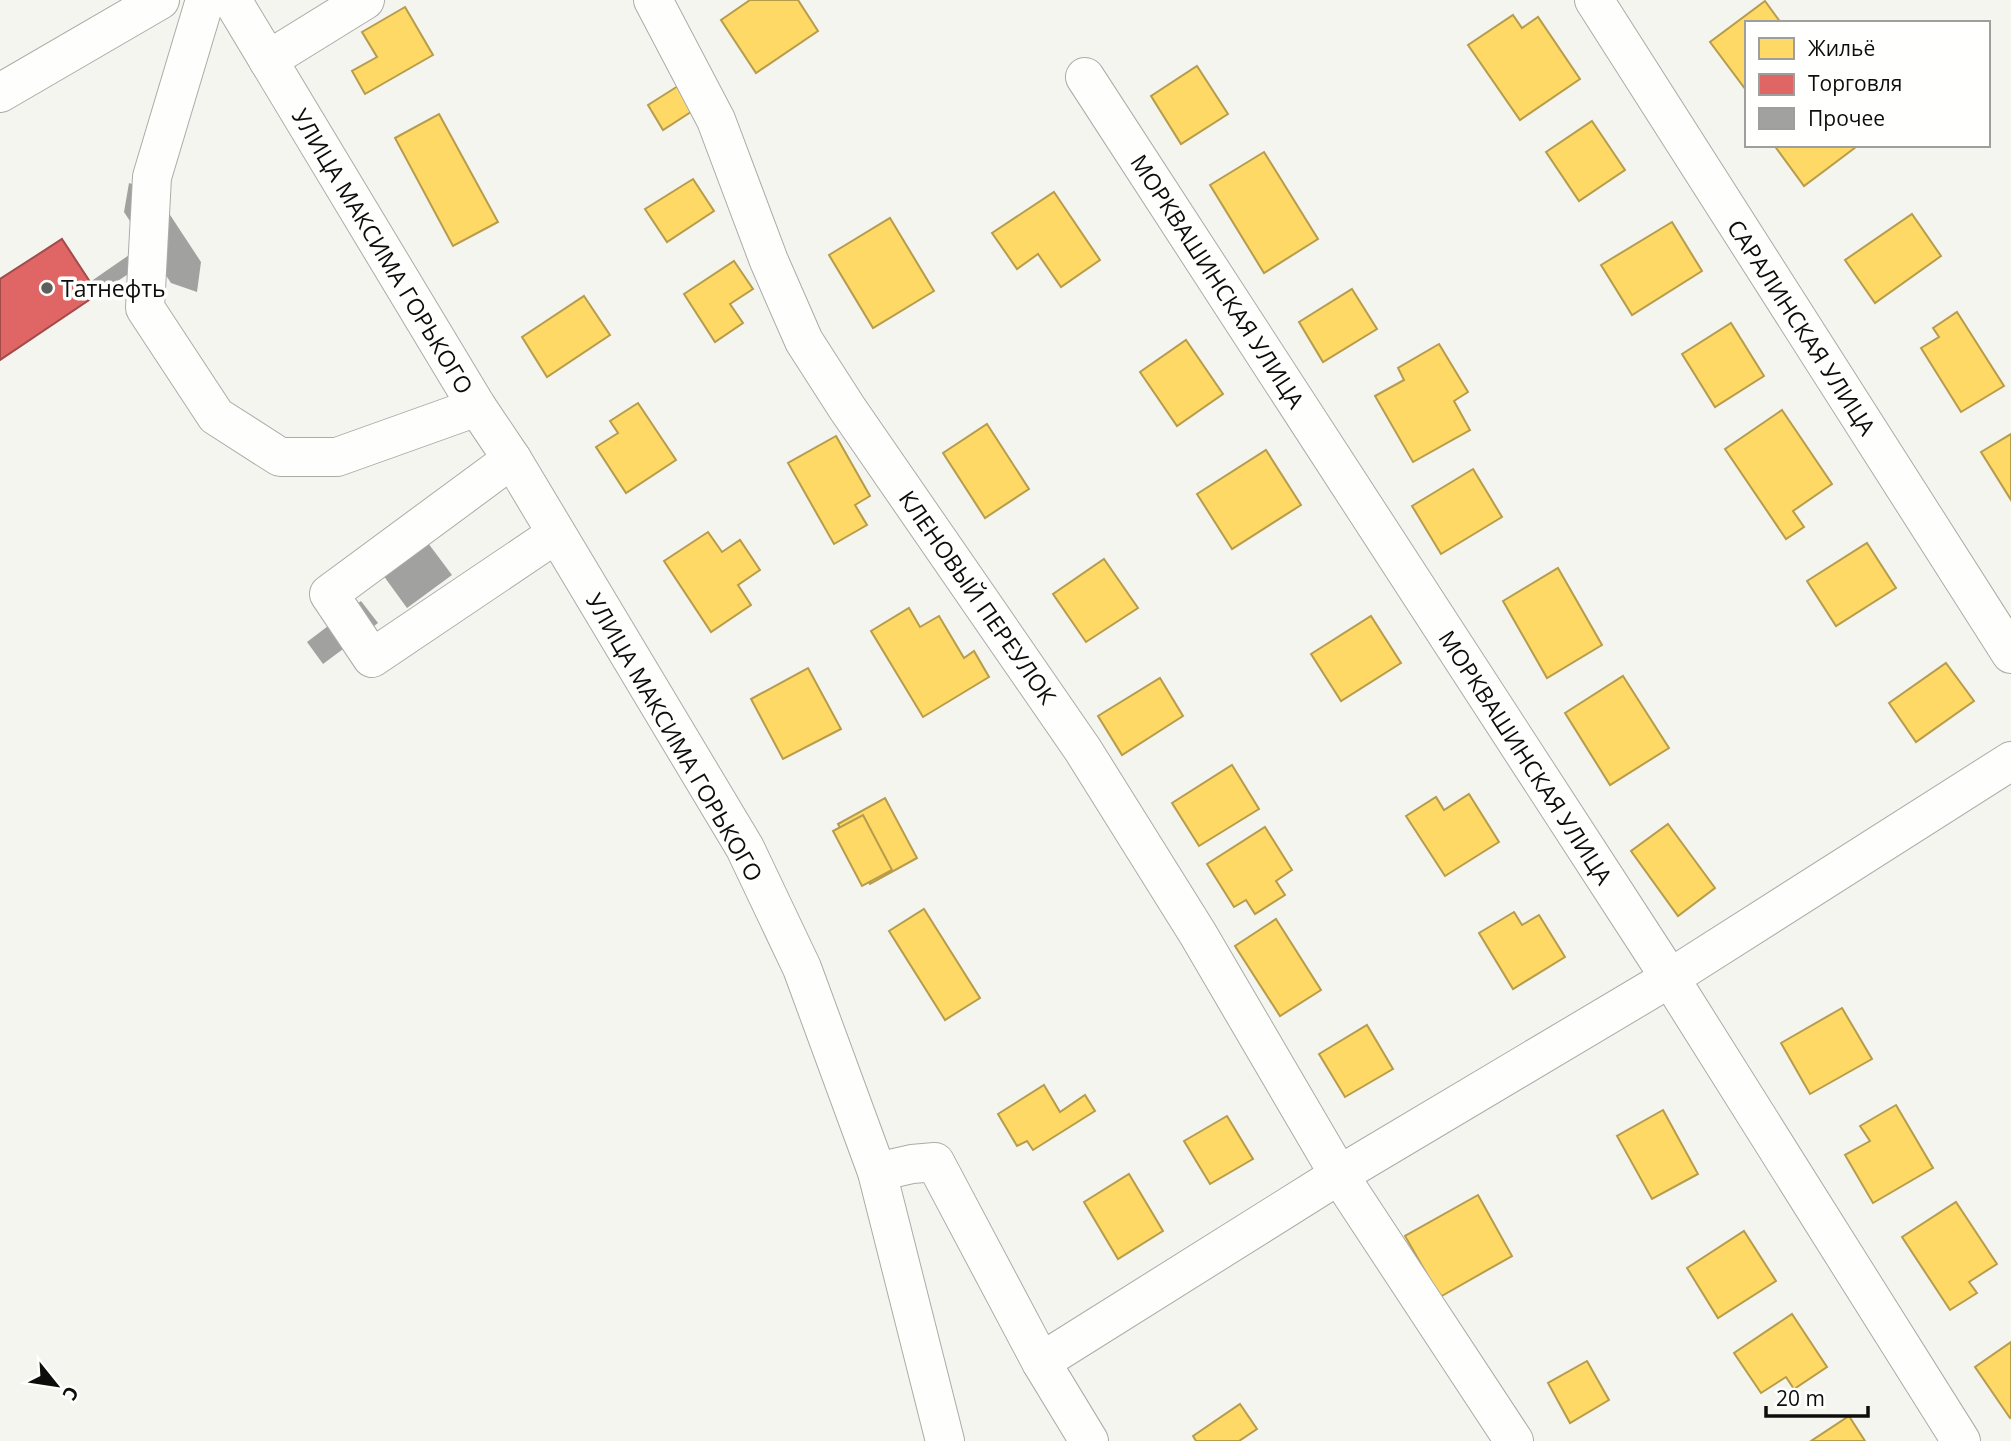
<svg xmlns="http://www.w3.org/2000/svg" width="2011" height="1441" font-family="'Open Sans',sans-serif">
<rect width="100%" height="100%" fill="#f5f5f0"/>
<g fill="#ffd966" stroke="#b69c4b" stroke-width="2">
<path d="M750,0H798L818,31L756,73L721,20Z"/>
<path d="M1765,1L1781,23H1747L1746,90L1710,42Z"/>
<path d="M405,7L433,55L365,94L352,71L377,57L362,32Z"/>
<path d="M1513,15L1522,28L1538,17L1580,79L1520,120L1468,45Z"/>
<path d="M1197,66L1228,114L1181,144L1151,96Z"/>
<path d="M678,86L694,110L663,130L648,105Z"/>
<path d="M439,114L498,222L453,246L395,138Z"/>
<path d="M1592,121L1625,170L1579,201L1546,152Z"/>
<path d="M1774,145H1855L1856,147L1804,186Z"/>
<path d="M1264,152L1318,239L1264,273L1210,185Z"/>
<path d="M693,179L714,211L667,242L645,209Z"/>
<path d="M1054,192L1100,260L1061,287L1038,254L1017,269L992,233Z"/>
<path d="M1912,214L1941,256L1875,303L1845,260Z"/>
<path d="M890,218L934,291L873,328L829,255Z"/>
<path d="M1672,222L1702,271L1632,315L1601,265Z"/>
<path d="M734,261L753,289L730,304L743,323L715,342L684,294Z"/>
<path d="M1352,289L1377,329L1323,362L1299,322Z"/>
<path d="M584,296L610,335L547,377L522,337Z"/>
<path d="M1957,312L2004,386L1961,412L1921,348L1939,337L1933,328Z"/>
<path d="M1731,323L1764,376L1715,407L1682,354Z"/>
<path d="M1186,340L1223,394L1177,426L1140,372Z"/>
<path d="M1439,344L1468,392L1454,401L1470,430L1413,462L1375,396L1404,380L1398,368Z"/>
<path d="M638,403L676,460L626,493L596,447L618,433L610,421Z"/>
<path d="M1782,410L1832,484L1793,511L1804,527L1786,539L1725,449Z"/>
<path d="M987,424L1029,489L985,518L943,453Z"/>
<path d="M2011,434V500L1981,452Z"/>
<path d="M836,436L870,496L855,505L867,525L834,544L788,463Z"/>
<path d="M1266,450L1301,505L1232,549L1197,494Z"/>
<path d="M1473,469L1502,517L1441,554L1412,506Z"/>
<path d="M708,532L722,552L740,540L760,570L738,585L751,605L711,632L664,561Z"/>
<path d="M1867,543L1896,588L1836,626L1807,581Z"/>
<path d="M1104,559L1138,608L1086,642L1053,594Z"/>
<path d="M1558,568L1602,645L1547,678L1503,601Z"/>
<path d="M909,608L920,627L939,616L964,658L974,651L989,677L923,717L871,631Z"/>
<path d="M1371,616L1401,663L1341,701L1311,654Z"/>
<path d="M1946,663L1974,701L1916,742L1889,703Z"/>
<path d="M808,668L841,729L783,759L751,699Z"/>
<path d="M1623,676L1669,748L1610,785L1565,713Z"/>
<path d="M1160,678L1183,716L1122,755L1098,716Z"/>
<path d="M1232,765L1259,809L1199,846L1172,803Z"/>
<path d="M1469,794L1499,842L1445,876L1406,816L1436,797L1444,810Z"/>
<path d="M885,798L917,858L870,884L838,824Z"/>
<path d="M863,815L892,870L862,886L833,831Z"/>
<path d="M1668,824L1715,888L1678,916L1631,851Z"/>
<path d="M1265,827L1292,870L1276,881L1285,895L1255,914L1246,900L1234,907L1207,864Z"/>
<path d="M924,909L980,998L945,1020L889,931Z"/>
<path d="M1514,912L1522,925L1539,915L1565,957L1513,989L1479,933Z"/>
<path d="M1276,919L1321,990L1280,1016L1235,946Z"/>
<path d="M1842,1008L1872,1059L1810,1094L1781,1043Z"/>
<path d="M1367,1025L1393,1069L1345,1097L1319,1054Z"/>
<path d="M1044,1085L1060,1112L1085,1095L1095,1111L1033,1150L1027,1141L1017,1146L998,1114Z"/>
<path d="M1896,1105L1933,1168L1873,1203L1845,1155L1870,1141L1860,1126Z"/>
<path d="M1663,1110L1698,1174L1652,1199L1617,1136Z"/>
<path d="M1227,1116L1253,1159L1210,1184L1184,1141Z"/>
<path d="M1129,1174L1163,1231L1118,1259L1084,1202Z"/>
<path d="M1478,1195L1512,1256L1440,1297L1405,1236Z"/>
<path d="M1956,1202L1997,1264L1969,1282L1977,1293L1950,1310L1902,1237Z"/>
<path d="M1744,1231L1776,1281L1718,1318L1687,1268Z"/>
<path d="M1792,1314L1827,1367L1794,1389L1786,1377L1761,1393L1734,1353Z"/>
<path d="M2011,1342V1417L2010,1418L1975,1367Z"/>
<path d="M1587,1361L1609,1400L1570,1423L1548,1383Z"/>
<path d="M1240,1404L1257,1429L1239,1441H1196L1193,1436Z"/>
<path d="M1849,1416L1865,1441H1811Z"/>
</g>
<path fill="#e06666" stroke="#a14b4b" stroke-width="2" d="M62,239L98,294L0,360V279Z"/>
<g fill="#a1a29f">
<path d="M129,183L155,192L201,262L197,292L171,283L154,257L98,294L90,282L145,244L124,212Z"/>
<path d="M428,543L452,575L407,608L383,575Z"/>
<path d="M361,601L378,623L323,664L307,642Z"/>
</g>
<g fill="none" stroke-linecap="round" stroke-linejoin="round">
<g stroke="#ababa7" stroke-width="40">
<g id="minor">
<path d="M205,0L152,177L145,308L216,416L280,457H337L477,407"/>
<path d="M232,0L477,407L512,459L745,848L802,968L877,1172L945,1441"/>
<path d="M653,0L716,120L769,261L804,341L847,408L1083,750L1198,934L1339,1175L1514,1441"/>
<path d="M1594,0L2011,654"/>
<path d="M268,60L365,0"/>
<path d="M1085,77L1670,978L1961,1441"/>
<path d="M0,93L160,0"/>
<path d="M512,459L329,594L372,658L556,534"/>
<path d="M877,1172L912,1164L935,1162L1041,1362L1089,1441"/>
<path d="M1041,1362L1339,1175L1670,978L2011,761"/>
</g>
</g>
<use href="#minor" stroke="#fefefd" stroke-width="38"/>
</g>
<circle fill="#5e5e5b" stroke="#fffffe" stroke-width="2.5" cx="47" cy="288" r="7"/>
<g text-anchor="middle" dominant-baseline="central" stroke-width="7" stroke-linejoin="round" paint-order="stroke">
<g font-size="23" fill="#0d0d0b" stroke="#fffffe">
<text transform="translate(383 251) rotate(59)">УЛИЦА МАКСИМА ГОРЬКОГО</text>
<text transform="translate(1218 281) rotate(57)">МОРКВАШИНСКАЯ УЛИЦА</text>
<text transform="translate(1802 327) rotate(57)">САРАЛИНСКАЯ УЛИЦА</text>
<text transform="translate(978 597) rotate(55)">КЛЕНОВЫЙ ПЕРЕУЛОК</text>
<text transform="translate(675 737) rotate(60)">УЛИЦА МАКСИМА ГОРЬКОГО</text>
<text transform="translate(1526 757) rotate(57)">МОРКВАШИНСКАЯ УЛИЦА</text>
</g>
<g font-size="23" fill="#0d0d0b" stroke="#fffffe" text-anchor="start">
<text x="61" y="288">Татнефть</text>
</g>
</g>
<rect x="1745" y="21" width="245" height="126" fill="#fffffe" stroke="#9e9e9d" stroke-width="2"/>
<rect x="1759" y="38" width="35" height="21" fill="#ffd966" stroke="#9e9e9d" stroke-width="2"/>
<text x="1808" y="56" font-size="21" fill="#0d0d0b">Жильё</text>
<rect x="1759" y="74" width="35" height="21" fill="#e06666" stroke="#9e9e9d" stroke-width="2"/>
<text x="1808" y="91" font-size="21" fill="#0d0d0b">Торговля</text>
<rect x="1759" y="108" width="35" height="21" fill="#a1a29f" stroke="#9e9e9d" stroke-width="2"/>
<text x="1808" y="126" font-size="21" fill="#0d0d0b">Прочее</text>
<g transform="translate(56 1385) rotate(120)" stroke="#fffffe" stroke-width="5" paint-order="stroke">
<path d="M0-5L12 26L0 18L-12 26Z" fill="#0d0d0b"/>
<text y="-10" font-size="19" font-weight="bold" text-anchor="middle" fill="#0d0d0b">С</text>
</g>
<path d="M1766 1406v10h102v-10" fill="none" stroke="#0d0d0b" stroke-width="3.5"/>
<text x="1776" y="1406" font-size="21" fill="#0d0d0b" stroke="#fffffe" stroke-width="5" paint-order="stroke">20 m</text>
</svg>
